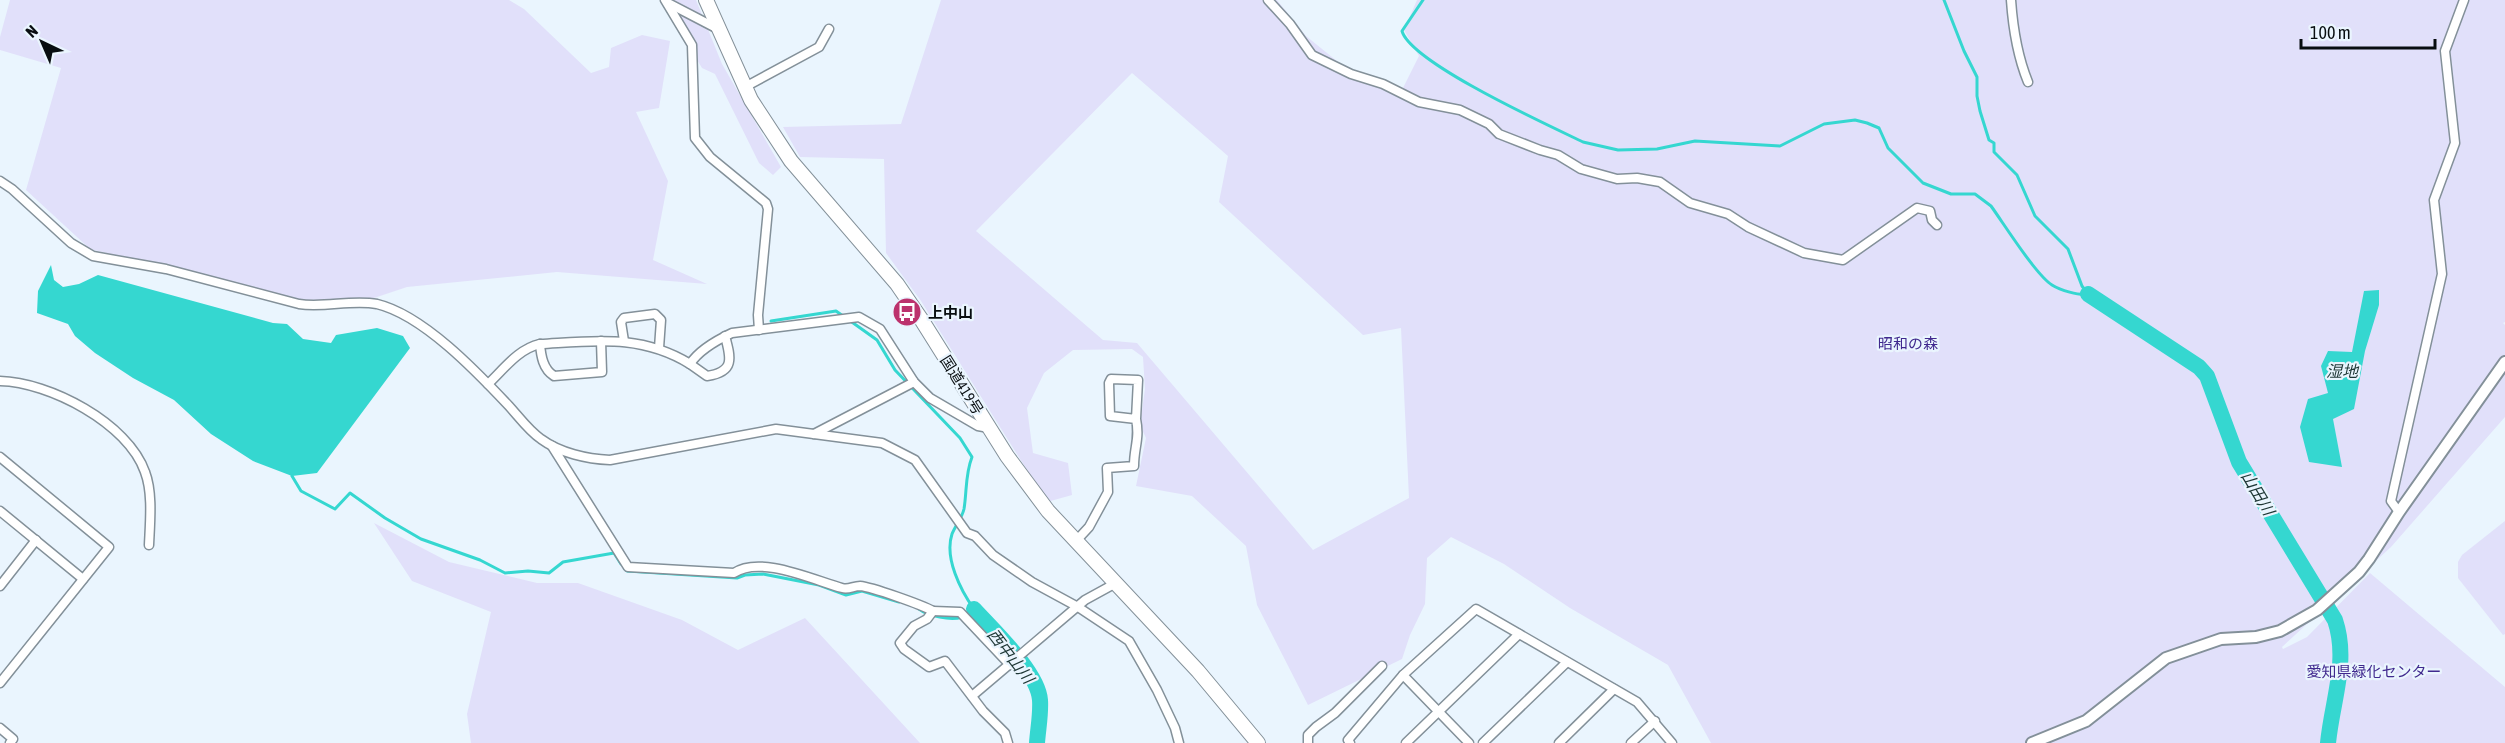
<svg xmlns="http://www.w3.org/2000/svg" width="2505" height="743" font-family="'Asap Condensed','Noto Sans JP',sans-serif">
<rect width="100%" height="100%" fill="#eaf5fe"/>
<g fill="#e1e0fa" fill-rule="evenodd">
<path d="M10,0H509L524,9L591,73L609,67L611,48L642,35L670,41L659,108L636,112L668,181L653,260L707,284L557,272L407,287L374,298L314,303L90,249L26,190L61,68L0,50V37Z"/>
<path d="M661,0H696L722,64L781,167L773,175L759,163L715,74L702,68Z"/>
<path d="M941,0H1277L1306,36L1348,70L1402,90L1419,56L1404,30L1417,0H2505V322L2503,323L2505,325V417L2391,547L2282,647L2283,649L2307,637L2370,573L2505,687V743H1711L1668,665L1570,608L1504,564L1451,537L1427,558L1425,604L1410,635L1402,659L1308,705L1257,605L1246,546L1192,496L1136,486L1146,438L1140,425L1145,389L1143,357L1132,349L1073,350L1044,373L1027,408L1033,453L1068,463L1072,495L1047,502L921,301L886,253L884,159L800,157L783,127L901,124ZM1132,73L1228,156L1219,202L1363,335L1401,328L1409,498L1313,550L1137,343L1103,340L976,231Z"/>
<path d="M2505,521V634L2503,635L2458,578V562L2462,555Z"/>
<path d="M374,523L449,562L537,583H578L682,620L738,650L805,618L920,743H471L467,714L491,612L412,581Z"/>
</g>
<g fill="#35d7d0">
<path d="M51,265L54,280L63,287L79,284L98,275L273,323L287,324L303,339L331,343L336,335L377,328L403,336L410,348L317,473L292,476L253,461L211,434L174,400L133,378L95,353L75,336L68,324L37,313L38,291Z"/>
<path d="M2379,290V305L2365,351L2354,409L2333,419L2342,467L2309,462L2300,427L2308,399L2328,393L2321,366L2328,351L2352,352L2364,291Z"/>
</g>
<g fill="none" stroke-linecap="round" stroke-linejoin="round">
<g stroke="#35d7d0" stroke-width="3">
<path d="M1423,0L1402,31C1411,63 1550,126 1583,142L1618,150L1657,149L1695,141L1780,146L1824,124L1855,120L1867,123L1879,128L1888,148L1923,183L1951,194H1975L1991,206C2004,224 2036,275 2052,285C2060,290 2079,296 2088,294"/>
<path d="M1944,0L1964,51L1977,77V96L1980,111L1989,140L1994,143V152L2017,175L2035,216L2068,249L2082,286L2088,294"/>
<path d="M849,320L877,340L895,370L960,438L972,457C965,475 967,491 964,509C962,518 955,526 952,534C944,558 961,591 974,609C971,611 966,616 962,617C951,621 928,616 919,609"/>
<path d="M771,321L836,311L843,316"/>
<path d="M292,476L301,491L335,509L350,493L385,518L421,539L480,560L505,573L528,571L549,573L563,562L614,553L621,564"/>
<path d="M625,569L627,571L737,578L745,575L763,574L819,585L846,595L862,591L899,602"/>
</g>
<g stroke="#35d7d0" stroke-width="16">
<path d="M2088,294L2199,367L2207,376L2239,462L2335,620C2349,661 2332,701 2328,743"/>
<path d="M974,609C993,630 1038,672 1040,700C1041,714 1038,729 1037,743"/>
</g>
<g stroke="#839099" stroke-width="11">
<g id="minor">
<path d="M665,0L692,45L695,138L710,157L766,203L768,209L758,315L759,330"/>
<path d="M1268,0L1290,24L1312,55L1351,74L1383,84L1419,102L1460,110L1489,124L1499,134L1540,150L1558,155L1581,169L1617,179L1637,178L1660,182L1690,203L1728,214L1748,227L1804,253L1843,260L1917,208L1930,211L1932,220L1937,225"/>
<path d="M2011,0C2013,29 2017,55 2028,82"/>
<path d="M668,3L718,29"/>
<path d="M745,87L819,47L829,29"/>
<path d="M0,181L12,189L71,243L93,256L166,269L299,304C325,308 352,299 377,304C423,315 477,372 509,406C519,417 529,431 541,439C560,453 587,459 610,460L776,429L882,443L915,460L967,533L975,536L993,555L1032,582L1078,607L1129,641L1157,690L1175,728L1179,743"/>
<path d="M624,341L621,322L624,318L655,314L661,320L659,348"/>
<path d="M540,344C541,356 543,369 554,376L602,372L601,341"/>
<path d="M690,364L707,376C735,372 731,358 725,336"/>
<path d="M0,381C49,382 128,423 145,472C153,493 150,522 149,545"/>
<path d="M488,384C504,369 518,349 540,344C595,341 641,334 690,364C699,350 717,340 732,333L859,317L880,329L914,382L930,398L978,426L989,428"/>
<path d="M814,434L914,382"/>
<path d="M552,446L628,567L734,573C760,555 813,580 842,588C849,590 853,586 860,586C872,587 922,605 933,611L927,619L914,626L900,643L904,649L929,667L945,661L983,711L1005,733L1008,743"/>
<path d="M0,457L109,547L0,683"/>
<path d="M0,511L83,579"/>
<path d="M2399,512L2391,501L2442,274L2434,200L2455,143L2445,51L2464,0"/>
<path d="M1076,541L1089,527L1108,492L1107,468L1134,466C1134,447 1140,439 1136,419L1110,416L1109,383L1111,379L1138,380L1136,419"/>
<path d="M0,586L36,540"/>
<path d="M933,611L960,612L1010,665"/>
<path d="M1403,675L1469,743"/>
<path d="M972,696L1085,600L1116,583"/>
<path d="M0,728L13,739L10,743"/>
<path d="M1308,743V735L1316,727L1335,713L1382,666"/>
<path d="M1350,743L1348,740L1403,675L1476,609L1637,702L1672,743"/>
<path d="M1406,743L1519,634"/>
<path d="M1483,743L1567,662"/>
<path d="M1559,743L1614,689"/>
<path d="M1631,743L1655,721"/>
</g>
</g>
<g stroke="#839099" stroke-width="14">
<path id="tertiary" d="M2032,743L2086,721L2166,658L2221,639L2256,637L2280,631L2317,610L2359,572L2369,559L2399,512L2505,362"/>
</g>
<g stroke="#839099" stroke-width="16">
<path id="trunk" d="M706,0L751,100L791,161L897,284L921,319L1007,456L1048,511L1198,671L1258,743"/>
</g>
<use href="#minor" stroke="#fff" stroke-width="8"/>
<use href="#tertiary" stroke="#fff" stroke-width="10"/>
<use href="#trunk" stroke="#fff" stroke-width="14"/>
</g>
<defs>
<g id="bus-disc" transform="scale(1.5)"><circle r="9.5" fill="#bc326d" stroke="#eaf5fe"/><path d="M-5-6H5V4H4V6H2V4H-2V6H-4V4H-5ZM-3.5-4V0h7V-4ZM-3.5 1.2v1.5H-2V1.2ZM2 1.2v1.5H3.5V1.2Z" fill="#fff"/></g>
</defs>
<g fill-rule="evenodd">
<use href="#bus-disc" x="907" y="312"/>
</g>
<g text-anchor="middle" dominant-baseline="central" stroke-width="4.5" stroke-linejoin="round" paint-order="stroke">
<g font-size="15" font-weight="bold" fill="#080d10" stroke="#eaf5fe" text-anchor="start">
<text x="928" y="312">上中山</text>
</g>
<g font-size="15" fill="#40298e" stroke="#eaf5fe">
<text x="1908" y="343">昭和の森</text>
<text x="2374" y="671">愛知県緑化センター</text>
</g>
<g font-size="15" fill="#080d10" stroke="#eaf5fe">
<text transform="translate(962 385) rotate(58)">国道419号</text>
</g>
<g font-size="16" font-style="italic" fill="#1d3634" stroke="#eaf5fe">
<text x="2342" y="371">湿地</text>
<text transform="translate(2258 493) rotate(59)">山田川</text>
<text transform="translate(1011 656) rotate(52)">西中山川</text>
</g>
</g>
<g transform="translate(42 42) rotate(316)" stroke="#eaf5fe" stroke-width="4.5" paint-order="stroke">
<path d="M0-4.5L10 22L0 15L-10 22Z" fill="#080d10"/>
<text y="-9" font-size="16" font-weight="bold" text-anchor="middle" fill="#080d10">N</text>
</g>
<path d="M2301 39v9h134v-9" fill="none" stroke="#080d10" stroke-width="3"/>
<text x="2310" y="39" font-size="18" fill="#080d10" stroke="#eaf5fe" stroke-width="4.5" paint-order="stroke">100 m</text>
</svg>
